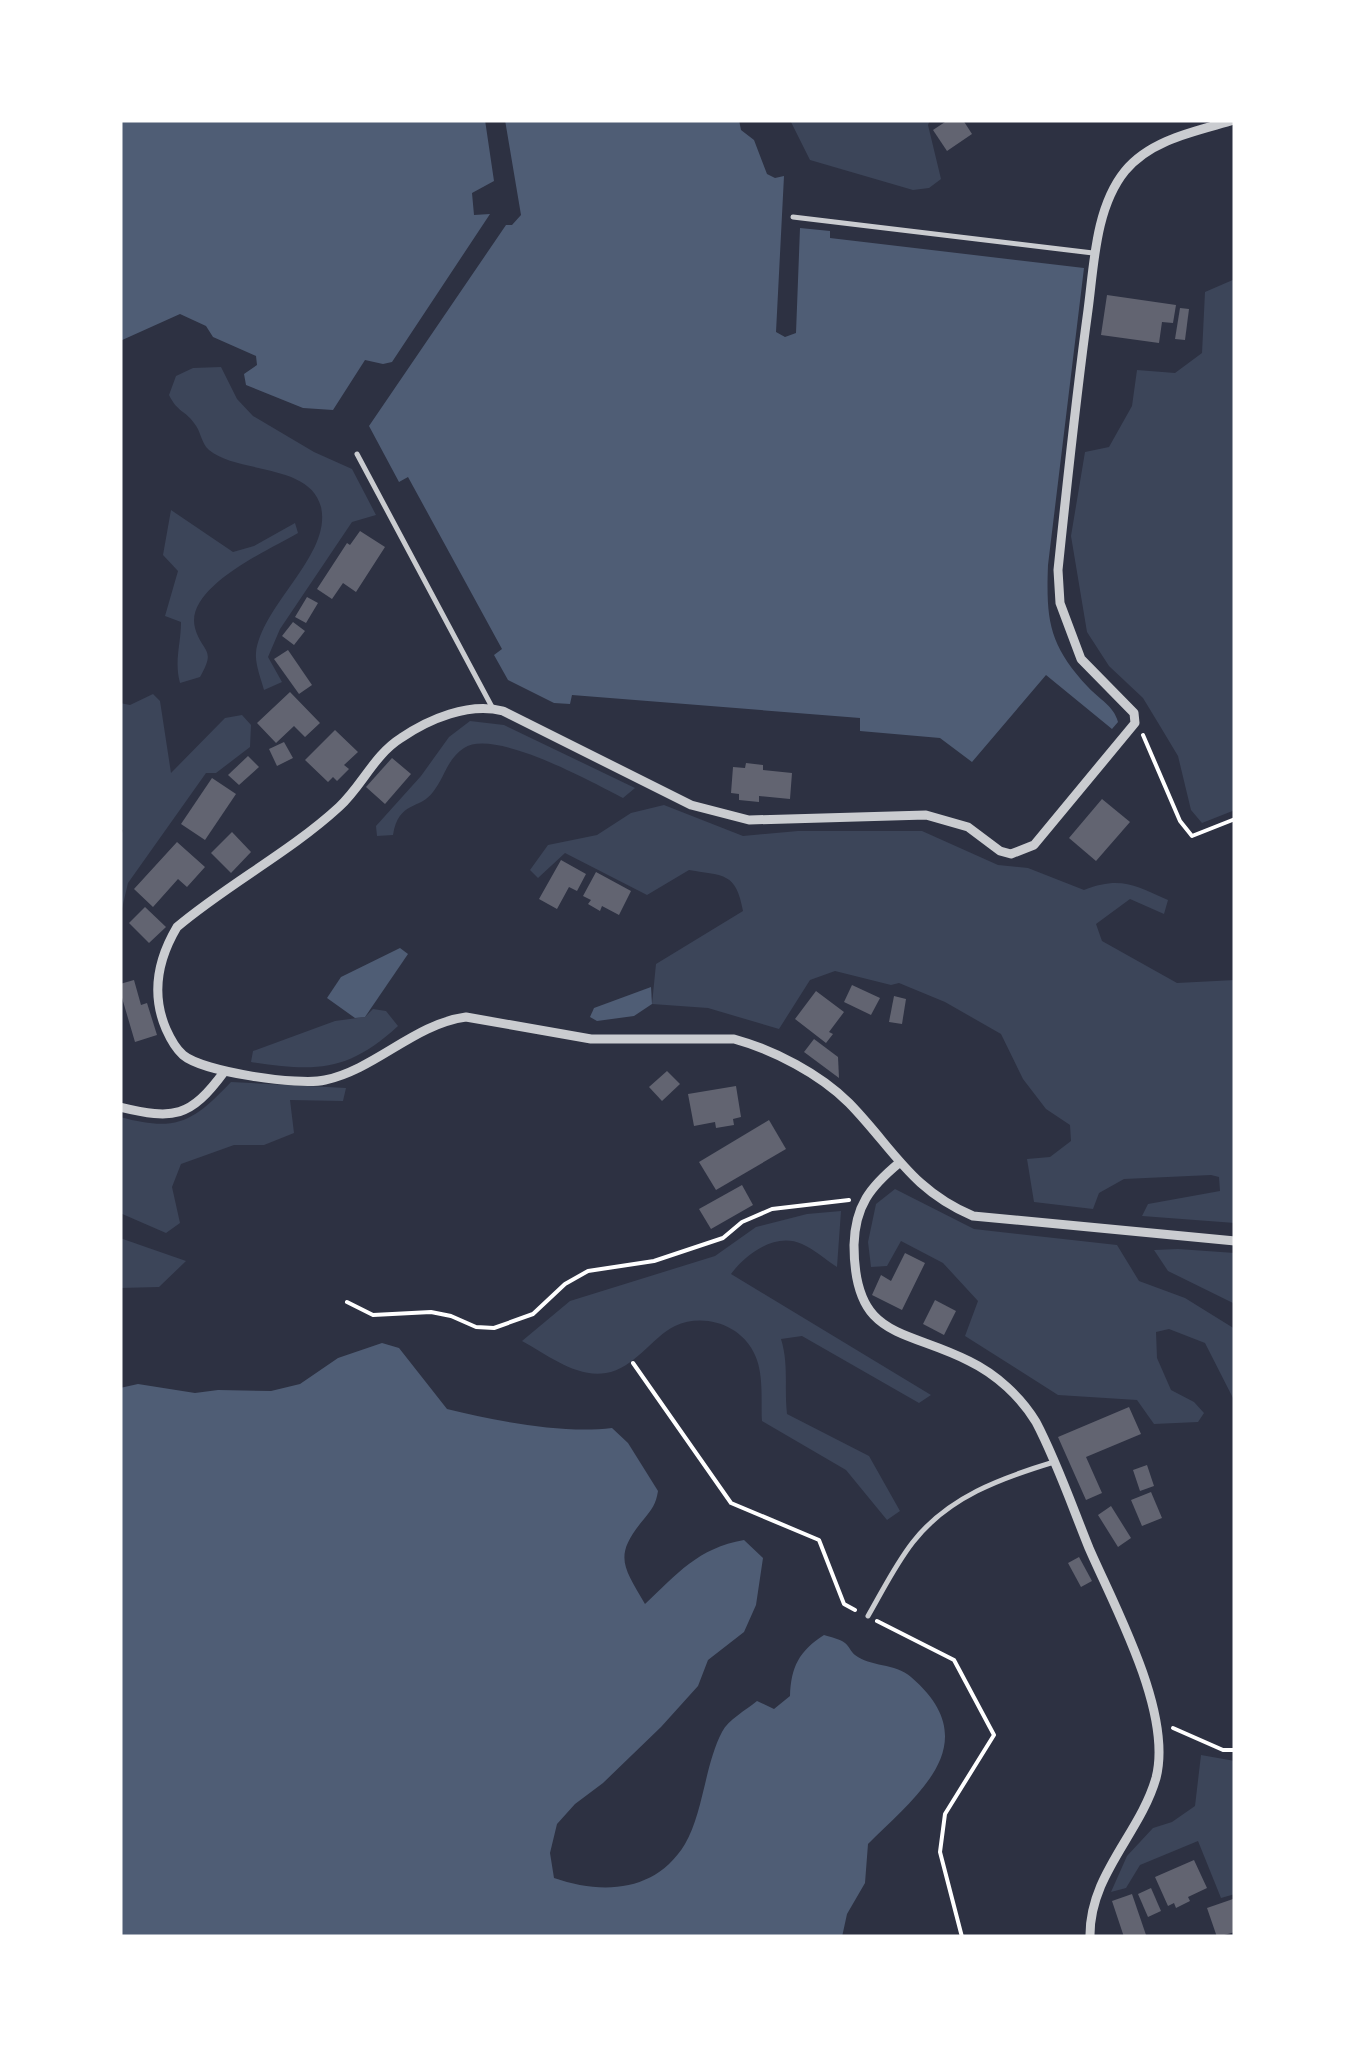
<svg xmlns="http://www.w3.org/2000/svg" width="1355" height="2057" font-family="'IBM Plex Serif',serif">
<rect width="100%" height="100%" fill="#2d3142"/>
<g fill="#3c4559">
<path d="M790,120H930L928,125L941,179L929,188L913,190L810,160Z"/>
<path d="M1235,279V810L1202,823L1191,810L1178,756L1160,726L1143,698L1109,666L1087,632L1071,536L1085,452L1109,447L1132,406L1137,370L1175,373L1202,353L1205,292Z"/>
<path d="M221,367L237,399L253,416L314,452L352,469L376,515L352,522L280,629L268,657L282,682L264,690C261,679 255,664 256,653C262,604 332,555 321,507C310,463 238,474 209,450C201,443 201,431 194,423C185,410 178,413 169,395L176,376L193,368Z"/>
<path d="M171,510L233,552L254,546L295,523L298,533C271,549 184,587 195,628C202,653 217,648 200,677L180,683C174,661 181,644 181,622L165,616L178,571L163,555Z"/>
<path d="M153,694L160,701L171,773L225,718L242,715L251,725L250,747L216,773H206L128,883L120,917V840L123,830L120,829V703L130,705Z"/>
<path d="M470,721L504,725L635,788L623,798C592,782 494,728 464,748C447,759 445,777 433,792C420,810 399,800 393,835L377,836L376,826L421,776L449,737Z"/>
<path d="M664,805L743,836L798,831H922L998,865L1028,868L1084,890C1120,876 1134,885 1168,900L1164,914L1130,899L1096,924L1102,941L1177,983L1235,980V1223L1142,1216L1148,1204L1220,1191L1219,1177L1211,1175L1124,1179L1099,1193L1093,1209L1034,1202L1027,1159L1050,1157L1071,1141L1070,1125L1046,1109L1023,1079L1001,1034L945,1002L899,983L891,985L835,971L810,980L779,1029L708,1008L652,1004L656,964L743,911C736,872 724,876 689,870L647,895L565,853L538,878L530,870L548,845L597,835L631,813Z"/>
<path d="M373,1009L386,1011L398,1026C348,1072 316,1072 251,1062L253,1051L335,1021L365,1017Z"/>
<path d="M231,1082L346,1088L343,1101L290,1100L294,1133L264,1145H234L181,1164L172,1187L180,1223L166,1233L120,1213V1117C176,1132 192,1123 231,1082Z"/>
<path d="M895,1189L974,1229L1117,1245L1139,1281L1185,1298L1235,1329V1402L1205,1343L1169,1329L1156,1332L1157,1358L1171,1390L1194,1402L1204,1413L1198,1422L1154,1424L1137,1400L1058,1395L965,1336L978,1301L943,1263L901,1241L887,1266L871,1267L868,1242L876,1204Z"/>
<path d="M841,1211L837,1267C826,1260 814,1249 802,1244C775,1232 746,1254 731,1274L931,1395L919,1403L802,1336L781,1339C789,1365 784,1387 787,1414L869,1456L900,1511L887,1520L846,1470L762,1421C761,1400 764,1372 754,1353C740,1324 703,1313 675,1326C652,1337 634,1369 606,1373C576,1378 548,1355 522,1341L570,1301L715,1256L756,1227L807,1214Z"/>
<path d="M120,1238L186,1261L159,1287L120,1288Z"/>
<path d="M1178,1249L1235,1253V1304L1168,1271L1154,1250Z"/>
<path d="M1201,1755L1235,1761V1894L1221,1898L1198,1841L1140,1865L1126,1888L1111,1892L1127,1856L1153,1828L1172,1822L1195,1806Z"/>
</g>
<g fill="#4f5d75">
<path d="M120,120H485L494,181L472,193L474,215L490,214L392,362L383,364L365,360L333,410L303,408L246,385L244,374L257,365L256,356L213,337L206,326L180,314L120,341Z"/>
<path d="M505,120H739L741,130L754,140L767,174L775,178L784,176L776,332L785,337L796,333L800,228L830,231V238L1084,268L1048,565C1046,621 1049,645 1088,687C1099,699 1114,706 1118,722L1112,729L1046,675L972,762L940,738L860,731V718L572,695L570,704L554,703L508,680L494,655L502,649L408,477L399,482L369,426L506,225H512L521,215Z"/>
<path d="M400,948L408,954L365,1017L355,1018L327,998L341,977Z"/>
<path d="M651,987L652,1004L634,1016L597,1021L590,1017L594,1008Z"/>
<path d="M382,1343L399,1348L447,1409C496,1421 562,1434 612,1428L628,1443L658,1491C656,1504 652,1509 644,1519C613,1556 623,1566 645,1604C677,1574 698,1548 744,1540L763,1558L756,1605L744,1632L708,1660L698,1686L661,1727L603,1783L575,1804L557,1824L550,1853L554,1878C603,1895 656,1892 685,1844C703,1814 705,1764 722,1732C728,1720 746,1710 757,1701L774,1709L790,1696C791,1667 799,1651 824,1635C830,1637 840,1639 845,1643C849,1646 851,1652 855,1655C870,1667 895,1663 911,1677C988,1743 917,1795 868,1844L865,1883L847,1914L842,1937H120V1388L138,1384L195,1393L218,1390L271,1391L300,1384L338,1358Z"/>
</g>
<g fill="#626471">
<path d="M948,120H963L972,134L947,151L933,130Z"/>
<path d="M1107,295L1176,305L1173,323L1162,322L1159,343L1101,335Z"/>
<path d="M1180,308L1189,309L1185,340L1175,339Z"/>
<path d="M360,531L385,547L356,592L343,583L332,599L317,589L347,543L350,545Z"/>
<path d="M307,597L318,603L306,623L295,617Z"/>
<path d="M293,622L305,631L294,645L282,636Z"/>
<path d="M288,650L312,685L299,694L274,659Z"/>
<path d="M290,692L320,723L305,737L294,726L276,743L257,723Z"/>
<path d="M335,730L358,752L344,765L349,769L337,781L333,777L328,782L305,760Z"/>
<path d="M284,742L293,758L277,766L269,749Z"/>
<path d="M248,756L259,767L239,785L228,775Z"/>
<path d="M392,758L411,774L385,804L366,787Z"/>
<path d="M746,763L763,765V770L792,773L790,799L759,796V802L739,800V794L731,793L733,767L745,768Z"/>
<path d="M212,778L236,794L205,840L181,824Z"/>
<path d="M1102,799L1130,822L1096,861L1069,838Z"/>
<path d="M232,832L251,852L231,873L211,853Z"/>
<path d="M177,842L205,867L187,887L178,879L153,907L134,889Z"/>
<path d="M561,860L586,874L577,891L569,887L557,909L539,899Z"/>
<path d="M596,872L631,891L619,915L602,906L600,911L588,904L591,900L583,896Z"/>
<path d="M145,907L166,927L149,943L129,923Z"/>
<path d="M134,980L141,1005L147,1003L157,1035L135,1042L120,991V984Z"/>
<path d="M852,985L880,998L871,1015L844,1002Z"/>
<path d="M816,991L844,1012L829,1032L833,1034L826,1043L795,1019Z"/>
<path d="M894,996L906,999L902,1024L889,1022Z"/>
<path d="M814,1039L838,1057L839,1078L804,1052Z"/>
<path d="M667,1071L680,1084L662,1101L649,1087Z"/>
<path d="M736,1086L741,1117L733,1119L734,1125L716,1128L715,1122L694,1126L688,1094Z"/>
<path d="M769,1120L786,1149L716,1190L699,1162Z"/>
<path d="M742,1185L753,1205L711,1229L699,1209Z"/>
<path d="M905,1253L925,1263L902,1310L872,1295L881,1275L891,1281Z"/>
<path d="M935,1300L956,1311L944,1335L923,1324Z"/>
<path d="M1129,1407L1141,1434L1086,1457L1102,1493L1086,1500L1058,1437Z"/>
<path d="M1147,1465L1154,1486L1140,1491L1133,1470Z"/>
<path d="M1151,1492L1162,1518L1142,1526L1131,1500Z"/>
<path d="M1111,1506L1131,1538L1118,1547L1098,1515Z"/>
<path d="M1079,1557L1092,1581L1081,1587L1068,1563Z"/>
<path d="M1194,1860L1207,1888L1188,1897L1190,1901L1176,1908L1174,1903L1168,1906L1155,1877Z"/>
<path d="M1151,1888L1161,1911L1148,1917L1138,1894Z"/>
<path d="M1132,1894L1146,1935L1141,1937H1124L1112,1901Z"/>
<path d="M1233,1899L1235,1932L1217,1937L1207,1908Z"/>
</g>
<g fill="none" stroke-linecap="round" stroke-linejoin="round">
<g stroke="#fff" stroke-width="4">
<path d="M1143,735L1180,821L1192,836L1235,819"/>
<path d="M347,1302L373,1315L431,1312L451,1316L476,1327L494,1328L533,1314L565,1284L588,1271L654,1261L723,1238L742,1222L772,1209L849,1200"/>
<path d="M633,1363L731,1503L819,1540L844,1604L855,1610"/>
<path d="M877,1621L954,1660L994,1735L945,1814L940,1852L962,1937"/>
<path d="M1173,1728L1223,1750H1235"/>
</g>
<g stroke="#caccd0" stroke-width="5">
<path d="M793,217L1093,253"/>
<path d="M357,454L492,707"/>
<path d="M868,1616C882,1592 895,1565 913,1542C948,1497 1001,1478 1054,1462"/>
</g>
<g stroke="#caccd0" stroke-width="9">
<path d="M1234,120C1197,131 1151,139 1125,171C1095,208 1094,266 1088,310C1076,397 1067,483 1058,570L1060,603L1081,659L1134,713L1135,723L1034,845L1011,854L1000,851L968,827L926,815L749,820L691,805L503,711C469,702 429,719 401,738C374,755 362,786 339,807C290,852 228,884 177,927C158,959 151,994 166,1029C170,1038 175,1048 183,1055C203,1072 299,1086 325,1080C376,1069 414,1024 466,1017L591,1039H734C774,1050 820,1074 849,1103C893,1148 911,1190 973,1216L1235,1241"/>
<path d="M120,1107C174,1120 190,1118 224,1072"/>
<path d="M899,1163C870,1187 855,1206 854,1245C854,1340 904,1328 969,1361C996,1374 1021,1397 1036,1422C1057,1462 1072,1506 1089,1548C1115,1608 1173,1713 1156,1778C1140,1834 1089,1875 1090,1937"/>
</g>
</g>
<rect width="1355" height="2057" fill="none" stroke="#ffffff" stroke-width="245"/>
</svg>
